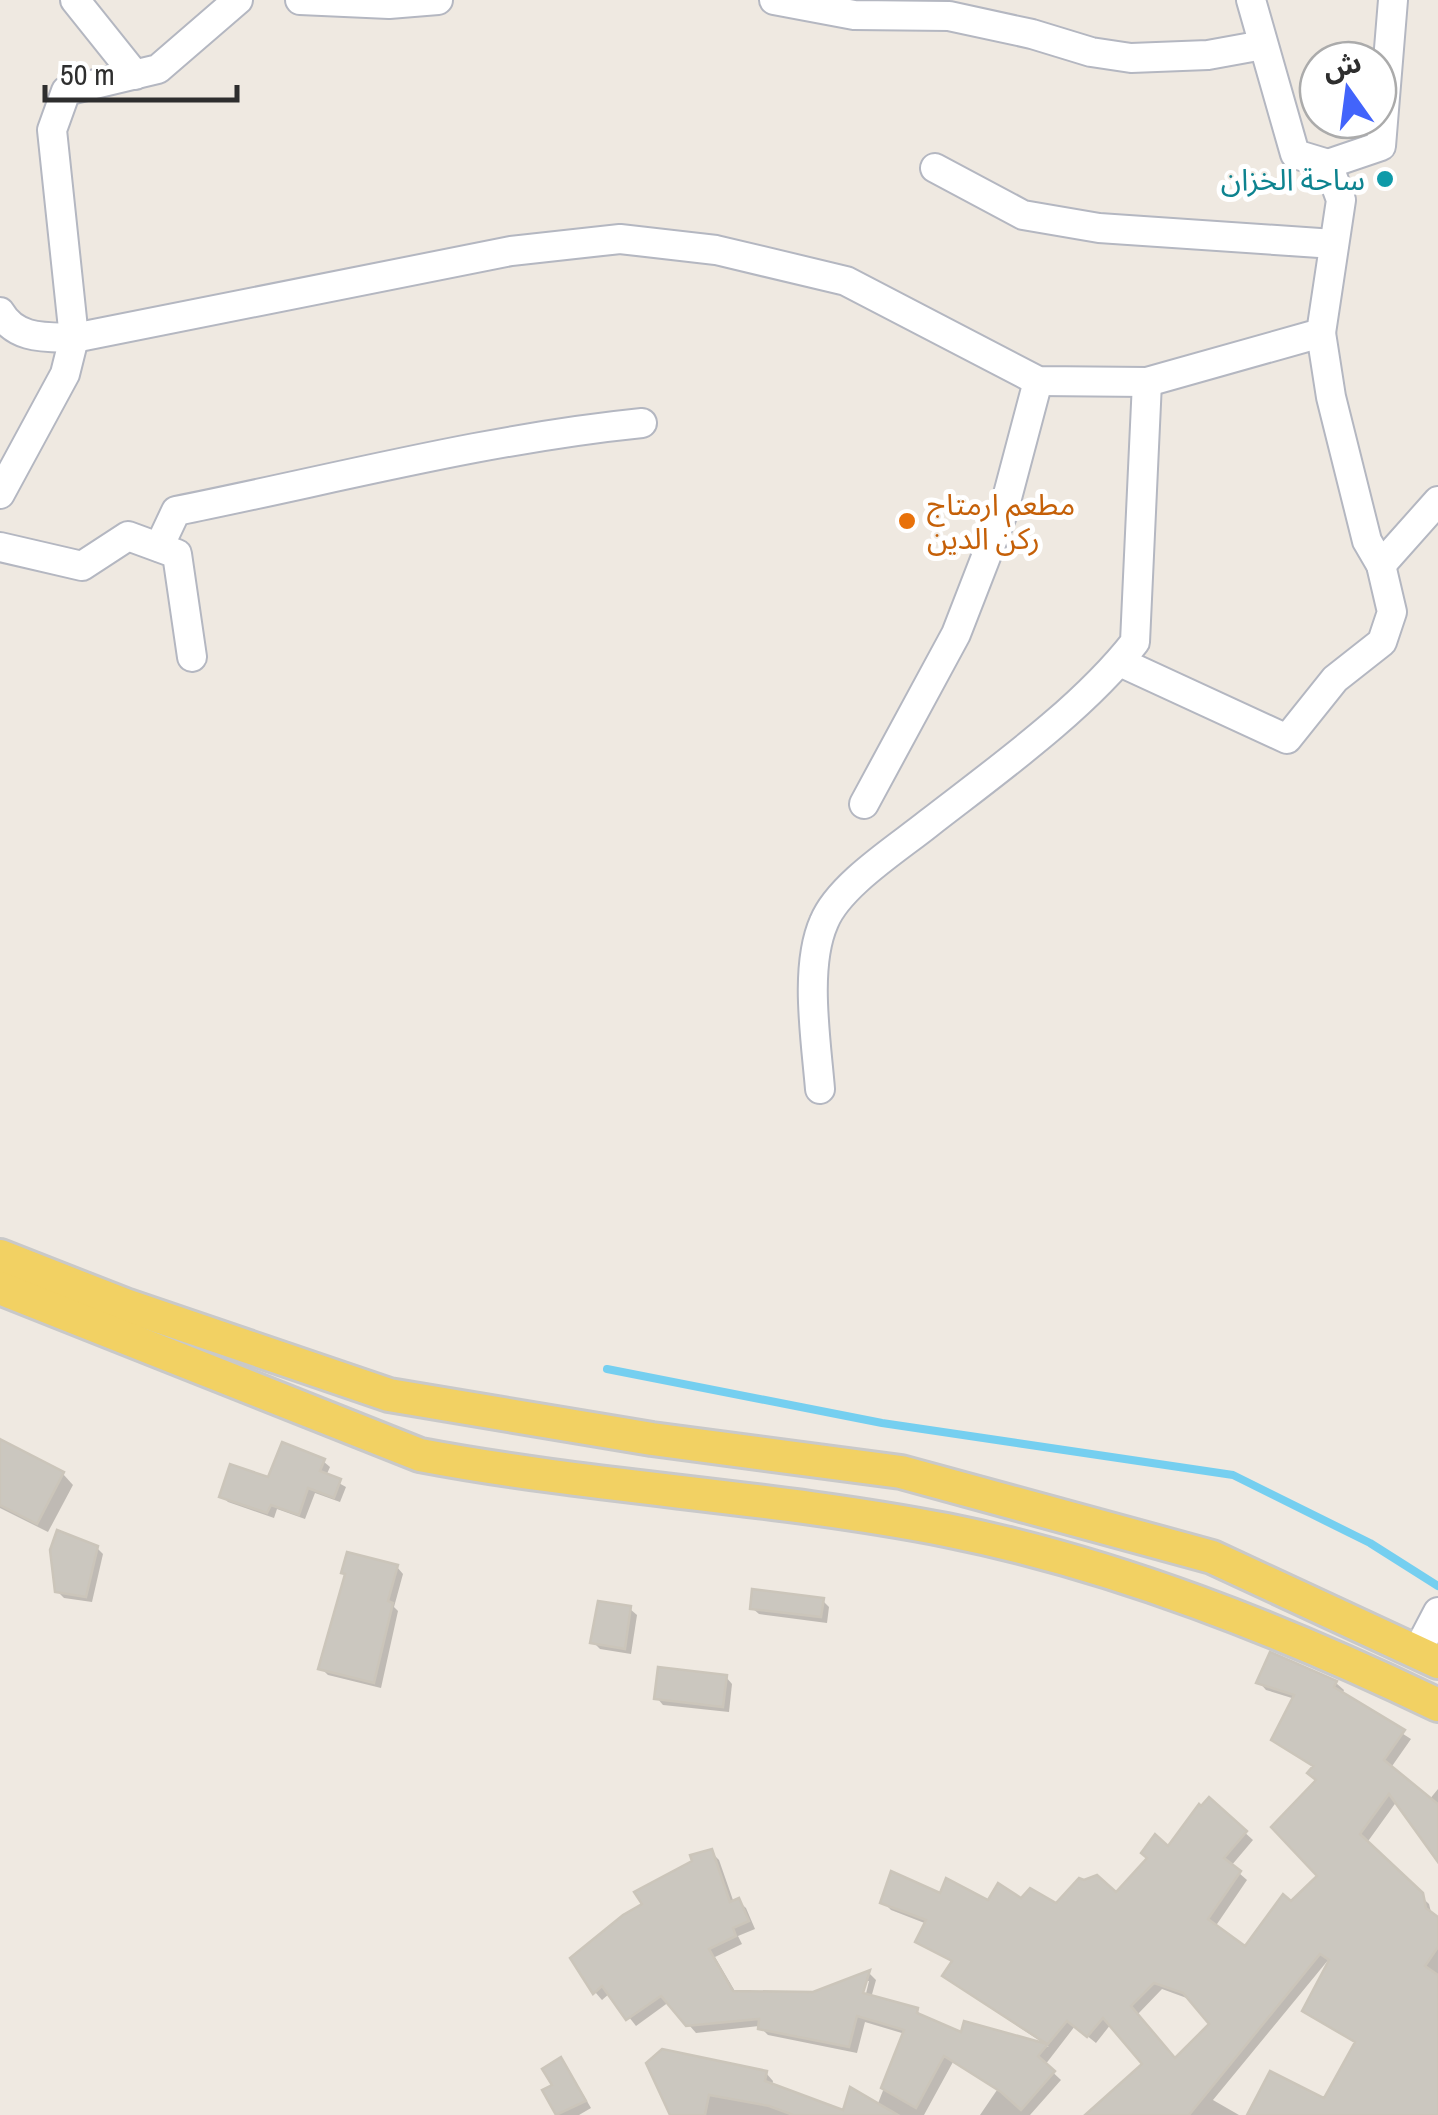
<svg xmlns="http://www.w3.org/2000/svg" width="1438" height="2115" font-family="'Archivo Narrow','Noto Sans Arabic',sans-serif">
<rect width="100%" height="100%" fill="#efe9e1"/>
<g fill="#0003" fill-rule="evenodd">
<path d="M0,1456L63,1474L73,1485L48,1532L0,1508Z"/>
<path d="M323,1461L330,1467L326,1476L346,1487L340,1502L315,1493L305,1519L277,1509L274,1518L228,1502L222,1496Z"/>
<path d="M97,1548L103,1554L92,1602L64,1598L57,1591Z"/>
<path d="M397,1567L403,1574L394,1607L398,1611L381,1688L328,1675L321,1668Z"/>
<path d="M822,1600L829,1607L827,1623L759,1614L752,1608Z"/>
<path d="M630,1609L637,1615L631,1654L600,1649L593,1642Z"/>
<path d="M726,1677L732,1684L729,1712L663,1705L657,1698Z"/>
<path d="M1259,1682L1336,1683L1344,1690L1342,1695L1411,1739L1390,1769L1429,1800L1438,1789V1855L1397,1801L1366,1844L1429,1904L1432,1916L1438,1920V2115H1250L1325,2101L1357,2044L1305,2011L1329,1959L1213,2100L1239,2115H1088L1146,2064L1111,2024L1096,2043L1075,2026L1045,2065L1061,2080L1030,2115H980L997,2090L953,2062L924,2115H672L649,2064L766,2073L773,2081L772,2087L844,2113L877,2106L905,2034L865,2022L857,2053L768,2035L759,2026L696,2033L669,2002L636,2026L610,1993L602,2000L595,1992L573,1959L711,1852L719,1860L734,1903L738,1901L746,1908L755,1929L738,1936L742,1944L715,1957L736,1993L813,1995L869,1973L876,1980L871,1998L917,2011L924,2018L962,2036L966,2024L1049,2047L953,1983L945,1976L954,1963L918,1941L927,1924L891,1910L883,1902L941,1896L989,1904L1022,1902L1056,1906L1117,1895L1168,1850L1209,1800L1253,1840L1231,1866L1247,1880L1215,1927L1246,1950L1320,1876L1318,1781L1315,1768L1274,1739L1295,1699L1266,1690ZM864,1981H869L863,2006L858,2005ZM1162,1989L1192,2000L1213,2024L1175,2061L1137,2015Z"/>
<path d="M567,2067L591,2108L579,2115H559L545,2091L555,2086Z"/>
</g>
<g fill="none" stroke-linecap="round" stroke-linejoin="round">
<path stroke="#75cff0" stroke-width="8" d="M607,1369L882,1423L1233,1475L1370,1543L1438,1586"/>
</g>
<g fill="#cbc7bf" stroke="#cbc5ba" stroke-width="2.5" fill-rule="evenodd">
<path d="M0,1439L64,1472L37,1524L0,1505Z"/>
<path d="M282,1442L325,1459L320,1471L341,1479L334,1498L308,1488L299,1515L271,1505L267,1513L219,1497L230,1464L268,1477Z"/>
<path d="M57,1530L98,1546L86,1597L55,1592L50,1550Z"/>
<path d="M347,1552L398,1565L388,1601L393,1603L374,1683L318,1669L345,1574L341,1573Z"/>
<path d="M752,1589L824,1598L821,1617L750,1609Z"/>
<path d="M598,1601L631,1606L625,1649L590,1643Z"/>
<path d="M1270,1652L1337,1681L1334,1687L1405,1730L1384,1760L1438,1804V1862L1389,1794L1360,1834L1423,1893L1426,1908L1438,1917V1947L1425,1966L1438,1975V2115H1247L1270,2071L1324,2098L1355,2042L1302,2011L1329,1960L1320,1954L1189,2115H1085L1142,2064L1103,2018L1087,2037L1067,2021L1038,2056L1055,2071L1021,2110L1001,2092L944,2056L916,2108L881,2088L904,2030L857,2016L849,2047L758,2029L759,2019L686,2026L661,1996L626,2020L602,1986L593,1994L570,1958L623,1915L642,1904L634,1892L692,1861L690,1855L712,1849L730,1902L739,1898L749,1921L733,1928L736,1936L709,1949L733,1991L813,1992L870,1970L863,1993L918,2008L917,2013L961,2032L964,2021L1047,2044L942,1976L952,1961L915,1942L926,1920L880,1903L891,1871L940,1893L946,1878L988,1900L998,1883L1021,1898L1030,1888L1056,1903L1079,1878L1084,1880L1097,1875L1116,1892L1147,1858L1141,1853L1155,1834L1168,1846L1199,1804L1201,1806L1209,1797L1247,1831L1224,1858L1241,1871L1208,1919L1245,1946L1283,1894L1291,1901L1317,1876L1271,1827L1316,1780L1307,1773L1313,1766L1271,1740L1294,1695L1256,1683ZM1154,1983L1183,1993L1209,2024L1175,2058L1131,2006Z"/>
<path d="M658,1667L727,1675L723,1707L654,1699Z"/>
<path d="M662,2049L767,2071L765,2081L843,2110L850,2087L898,2115H793L769,2106L709,2095L705,2115H670L646,2063Z"/>
<path d="M561,2057L586,2101L556,2115L542,2090L552,2085L542,2069Z"/>
</g>
<g fill="none" stroke-linecap="round" stroke-linejoin="round">
<g stroke="#b4b7c1" stroke-width="32">
<g id="minor">
<path d="M75,0L135,75"/>
<path d="M300,0L389,4L438,0"/>
<path d="M774,0L854,15L949,16L1032,34L1091,52L1131,58L1208,55L1263,45"/>
<path d="M1328,164L1381,146L1393,0"/>
<path d="M935,168L1023,215L1099,228L1334,244"/>
<path d="M0,312C16,340 46,337 74,338L511,251L620,239L716,250L846,281L1038,381L1147,382L1321,333L1341,200L1328,164L1295,154L1251,0"/>
<path d="M0,494L65,374L74,338L52,130L66,91L158,69L238,0"/>
<path d="M0,547L82,566L128,536L177,554L192,657"/>
<path d="M159,547L176,511C331,480 484,439 642,423"/>
<path d="M1381,565L1438,501"/>
<path d="M1120,662L1287,739L1335,679L1382,642L1392,612L1381,565L1367,541L1331,397L1321,333"/>
<path d="M864,804L956,634L1003,513L1038,381"/>
<path d="M820,1089C816,1040 804,967 824,922C839,885 898,848 929,823C996,771 1083,709 1135,642L1147,382"/>
<path d="M1417,1652L1438,1612"/>
</g>
</g>
<g stroke="#c9c9c9" stroke-width="38">
<g id="major">
<path d="M0,1256L125,1305L389,1395L652,1439L901,1472L1212,1557L1438,1662"/>
<path d="M0,1288L420,1455C594,1488 772,1496 946,1530C1116,1564 1282,1630 1438,1705"/>
</g>
</g>
<use href="#minor" stroke="#fff" stroke-width="28"/>
<use href="#major" stroke="#f2d163" stroke-width="32"/>
</g>
<circle fill="#0f9aa8" stroke="#fff" stroke-width="4" cx="1385" cy="179" r="10"/>
<circle fill="#e8710a" stroke="#fff" stroke-width="4" cx="907" cy="521" r="10"/>
<g text-anchor="middle" dominant-baseline="central" stroke-width="10" stroke-linejoin="round" paint-order="stroke">
<g font-size="30" fill="#0d838f" stroke="#fff" text-anchor="end">
<text x="1365" y="179">ساحة الخزان</text>
</g>
<g font-size="30" fill="#c56008" stroke="#fff" text-anchor="start">
<text x="927" y="504">مطعم ارمتاج<tspan x="927" dy="34">ركن الدين</tspan></text>
</g>
</g>
<g transform="translate(1348 90) rotate(346)"><circle r="48" fill="#ffffff" stroke="#ababab" stroke-width="2.5"/>
<path d="M0-8L18 38L0 25L-18 38Z" fill="#4264fb"/>
<text y="-15" font-size="28" font-weight="bold" text-anchor="middle" fill="#2e2e2e">ش</text>
</g>
<path d="M45 85v15h192v-15" fill="none" stroke="#2e2e2e" stroke-width="5"/>
<text x="60" y="85" font-size="30" fill="#2e2e2e" stroke="#ffffff" stroke-width="8" paint-order="stroke">50 m</text>
</svg>
